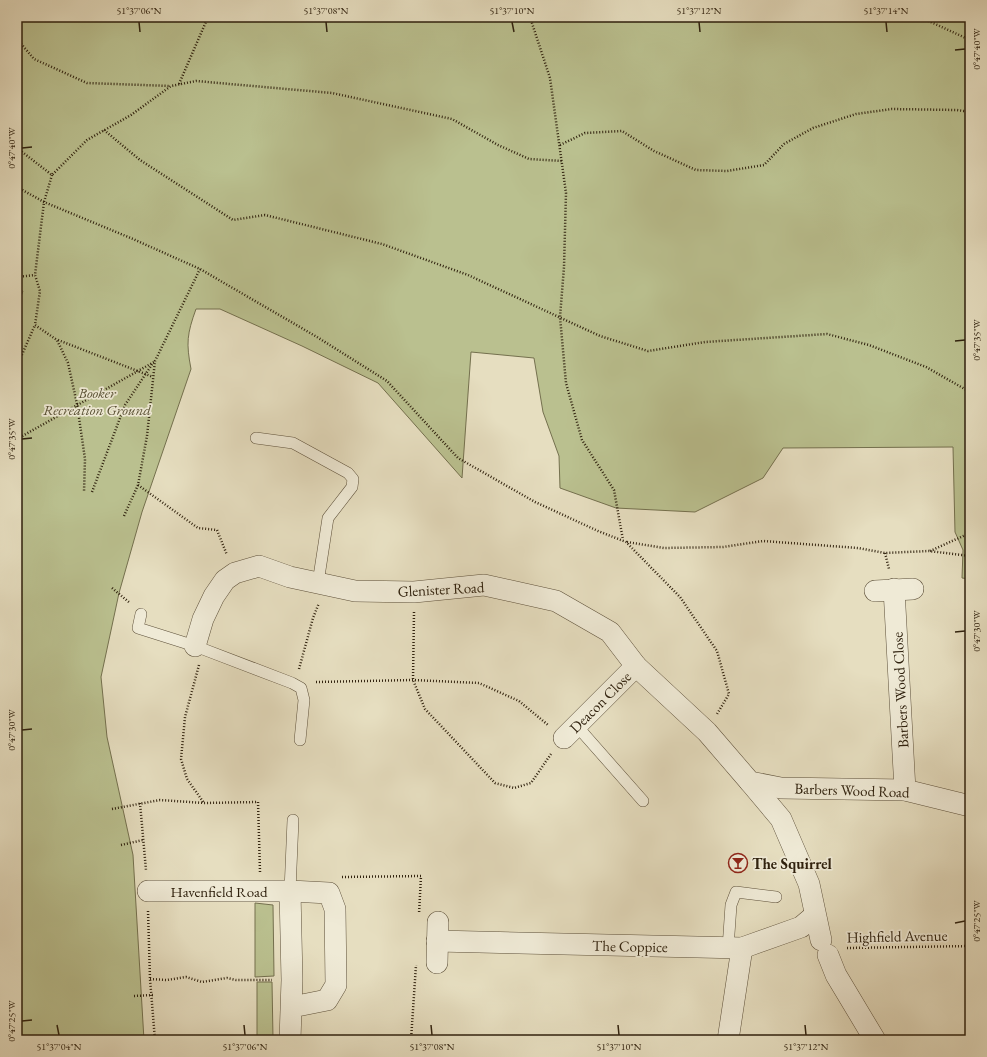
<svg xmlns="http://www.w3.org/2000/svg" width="987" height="1057" font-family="'EB Garamond',serif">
<rect width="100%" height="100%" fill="#e6dec0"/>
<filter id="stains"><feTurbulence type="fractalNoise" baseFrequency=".005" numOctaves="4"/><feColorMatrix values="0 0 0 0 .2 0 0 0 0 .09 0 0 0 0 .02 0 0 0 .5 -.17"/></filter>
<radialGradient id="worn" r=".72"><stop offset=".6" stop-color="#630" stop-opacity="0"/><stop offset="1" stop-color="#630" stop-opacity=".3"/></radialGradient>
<g fill="#bac08f" stroke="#74704e">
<path d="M17,17H970V579L962,578L963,550L955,532L953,447L783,448L763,478L695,512L616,508L560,488L559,456L543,412L534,358L471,352L462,478L378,383L302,346L220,309H196C187,334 186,343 191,369L142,512L119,593L101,677L107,737L133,855L144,1040H17V307L23,291L17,290Z"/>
<path d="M255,903L273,905L274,976L255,977Z"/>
<path d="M257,982H272L273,1038L270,1040H257Z"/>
</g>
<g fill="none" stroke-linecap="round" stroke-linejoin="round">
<g stroke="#5d503a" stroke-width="12">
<g id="lane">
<path d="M256,438L293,443L348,473L353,479L352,487L328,518L318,583"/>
<path d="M141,614L138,628L195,646L292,683L301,688L304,700L300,740"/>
<path d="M576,725L643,801"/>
<path d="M290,891L293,820"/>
<path d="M728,948L731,905L736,892L776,897"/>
</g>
</g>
<g stroke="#5d503a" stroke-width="22">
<g id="street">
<path d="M894,589L905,790"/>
<path d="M875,591L913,589"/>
<path d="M195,646L203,619L214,596L225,580L235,573L259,566L290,577L355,591L414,592L484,585L556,601L610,632L636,666L707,732L750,782L781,788L905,790L970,806"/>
<path d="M564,738L636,666"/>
<path d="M750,782L781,819L809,884L821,940"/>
<path d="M148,891H290"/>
<path d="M437,941L742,948L801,927L814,916"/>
<path d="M828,955L836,975L875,1040"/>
<path d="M437,963L438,922"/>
<path d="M290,1040L292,980L290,891L329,893L335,909L336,985L327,1000L292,1007"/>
<path d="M728,1040L742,948"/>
</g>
</g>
<g stroke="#2f210e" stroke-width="2.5" stroke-dasharray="1 2" stroke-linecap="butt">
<path d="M530,17L550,78L566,193L564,267L560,317L566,383L582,440L614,490L623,540"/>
<path d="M920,17L970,40"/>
<path d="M17,39L34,59L87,83L170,86"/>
<path d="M179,84L208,17"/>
<path d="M104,130L140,160L233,220L265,215L382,244L468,275L600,336L648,351L705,342L827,334L869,345L926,367L970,392"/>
<path d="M560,145L585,133L622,131L654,151L696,170L727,171L764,165L784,144L813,128L856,114L892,109L957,110L970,112"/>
<path d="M17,148L52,175L87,140L131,115L171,86L196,81L332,93L452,119L498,145L529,159L562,161"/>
<path d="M52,175L44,202L35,275L40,291L35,325L57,340L68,363L77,404L85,459L84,492"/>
<path d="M17,187L44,202L133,239L200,269L317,337L387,381L458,458L535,502L598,531L626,542L680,597L717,651L729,694L717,714"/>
<path d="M17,277L35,275"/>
<path d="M58,340L153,377"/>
<path d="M17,366L35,325"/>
<path d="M17,439L154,362"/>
<path d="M138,485L198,528L217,530L227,555"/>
<path d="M92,492L125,405L153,363"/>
<path d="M124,516L138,485L147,436L155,361L200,269"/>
<path d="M627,542L664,548L723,547L763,541L858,548L885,553L929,551L970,556"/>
<path d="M930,551L970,533"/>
<path d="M885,553L889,569"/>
<path d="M112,588L130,603"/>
<path d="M414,612L413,680L425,709L495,783L514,788L531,783L551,754"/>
<path d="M199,665L185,717L181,759L187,779L204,803"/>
<path d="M299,669L313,618L319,603"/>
<path d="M316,682L413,680L479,683L519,701L548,725"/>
<path d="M140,803L146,870"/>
<path d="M112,809L160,800L204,803L258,802L260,872"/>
<path d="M121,845L143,840"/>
<path d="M342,877L421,876L419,914"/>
<path d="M148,911L150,979L155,1040"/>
<path d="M847,948L970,946"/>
<path d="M150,979L167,980L186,977L202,982L227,978L236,980H272"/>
<path d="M134,996L153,995"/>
<path d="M411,1040L416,965"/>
</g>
<use href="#lane" stroke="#efead6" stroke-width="11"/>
<use href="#street" stroke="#efead6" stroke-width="21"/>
</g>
<path fill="none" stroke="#2f210e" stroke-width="1.5" d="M139,22L140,32M326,22L327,32M512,22L514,32M699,22L700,32M886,22L887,32M955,50L965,49M22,148L32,147M955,341L965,340M22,439L32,438M955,632L965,631M22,730L32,729M955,923L965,921M22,1021L32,1020M57,1025L59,1035M244,1025L245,1035M431,1025L432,1035M618,1025L619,1035M805,1025L806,1035"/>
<defs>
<g id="bar-ring" transform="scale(1)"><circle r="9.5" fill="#efead6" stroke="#8f2418" stroke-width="1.5"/><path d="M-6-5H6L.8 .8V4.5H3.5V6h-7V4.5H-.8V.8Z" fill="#8f2418"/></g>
</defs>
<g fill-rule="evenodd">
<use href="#bar-ring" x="738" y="863"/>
</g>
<g text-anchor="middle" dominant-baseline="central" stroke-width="3.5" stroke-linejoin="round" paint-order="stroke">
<g font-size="15" font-style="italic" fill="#595135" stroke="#efead6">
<text x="97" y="392">Booker<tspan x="97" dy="17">Recreation Ground</tspan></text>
</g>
<g font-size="15" fill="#2f210e" stroke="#efead6">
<text transform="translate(441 589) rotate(-3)">Glenister Road</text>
<text transform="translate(900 690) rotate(-93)">Barbers Wood Close</text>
<text transform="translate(600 702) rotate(-45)">Deacon Close</text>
<text transform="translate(852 790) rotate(2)">Barbers Wood Road</text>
<text x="219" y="891">Havenfield Road</text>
<text transform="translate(897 936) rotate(-1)">Highfield Avenue</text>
<text transform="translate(630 946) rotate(1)">The Coppice</text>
</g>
<g font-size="15" font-weight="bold" fill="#2f210e" stroke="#efead6" text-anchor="start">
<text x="752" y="863">The Squirrel</text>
</g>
</g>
<rect width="987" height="1057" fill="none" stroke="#e6dec0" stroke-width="44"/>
<rect x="22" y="22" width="943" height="1013" fill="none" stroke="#2f210e" stroke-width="1.5"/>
<g font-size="10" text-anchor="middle" fill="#2f210e">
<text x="139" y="14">51°37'06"N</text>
<text x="326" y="14">51°37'08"N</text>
<text x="512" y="14">51°37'10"N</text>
<text x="699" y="14">51°37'12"N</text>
<text x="886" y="14">51°37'14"N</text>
<text transform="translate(976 49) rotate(-90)" y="4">0°47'40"W</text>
<text transform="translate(11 148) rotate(-90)" y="4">0°47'40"W</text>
<text transform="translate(976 340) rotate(-90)" y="4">0°47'35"W</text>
<text transform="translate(11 439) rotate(-90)" y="4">0°47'35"W</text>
<text transform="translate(976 631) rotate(-90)" y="4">0°47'30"W</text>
<text transform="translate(11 730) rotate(-90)" y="4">0°47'30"W</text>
<text transform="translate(976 921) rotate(-90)" y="4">0°47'25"W</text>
<text transform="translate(11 1021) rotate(-90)" y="4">0°47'25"W</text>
<text x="59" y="1050">51°37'04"N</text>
<text x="245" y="1050">51°37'06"N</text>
<text x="432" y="1050">51°37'08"N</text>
<text x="619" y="1050">51°37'10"N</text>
<text x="806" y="1050">51°37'12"N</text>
</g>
<rect width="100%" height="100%" filter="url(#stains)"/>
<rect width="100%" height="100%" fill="url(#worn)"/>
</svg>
